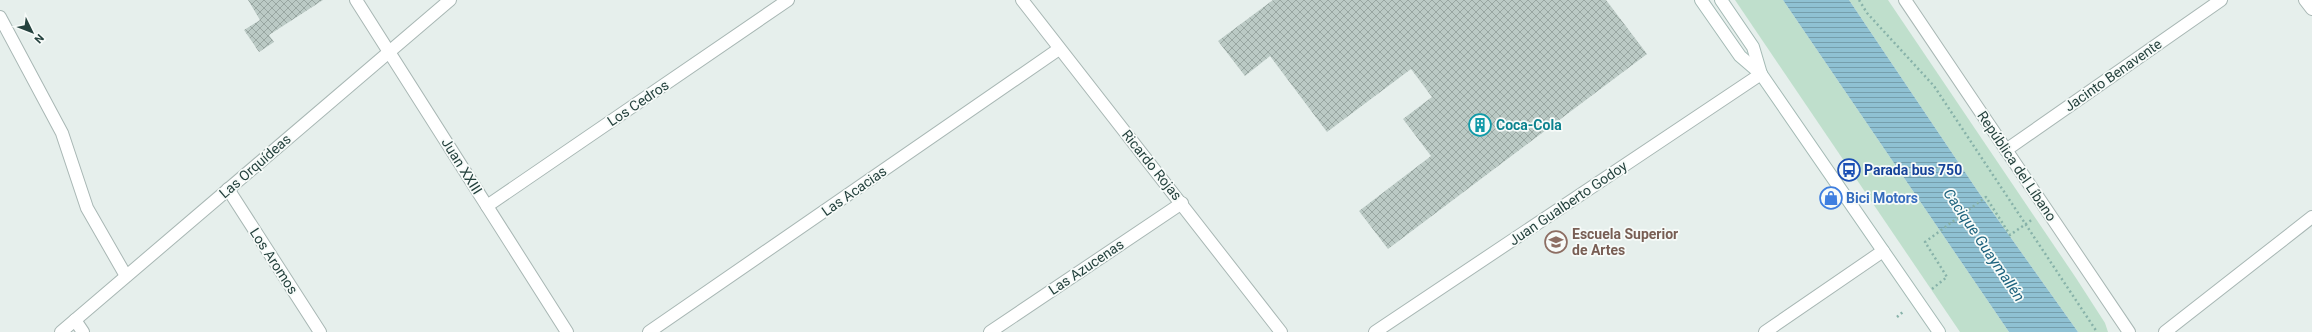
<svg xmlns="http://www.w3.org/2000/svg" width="2312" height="332" font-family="Roboto,sans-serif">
<defs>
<pattern id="water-rules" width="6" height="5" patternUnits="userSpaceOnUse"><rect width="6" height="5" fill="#8fc1d3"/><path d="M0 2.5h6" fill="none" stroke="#759eac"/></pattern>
<pattern id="building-cross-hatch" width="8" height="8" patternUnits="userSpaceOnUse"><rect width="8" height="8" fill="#bbcac5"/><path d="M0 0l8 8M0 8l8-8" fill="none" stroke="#98a6a1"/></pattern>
</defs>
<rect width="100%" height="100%" fill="#e6efec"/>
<g fill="#bfdfcc">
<path d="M1735,0H1783L2009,332H1960Z"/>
<path d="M1849,0H1888L2076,278L2105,323L2108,332H2078L1979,193Z"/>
</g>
<path fill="url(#water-rules)" d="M1783,0H1849L1979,193L2078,332H2009Z"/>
<g fill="url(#building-cross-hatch)">
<path d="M248,0H323L269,35L274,42L259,52L244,30L260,20Z"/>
<path d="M1273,0H1606L1647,54L1388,249L1359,211L1431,156L1403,119L1432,97L1411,69L1327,132L1270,56L1245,76L1218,41Z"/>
</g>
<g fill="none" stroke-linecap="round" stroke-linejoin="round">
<g stroke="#a8b7b4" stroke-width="14">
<g id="minor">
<path d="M356,0L567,332"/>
<path d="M1022,0L1281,332"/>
<path d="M1905,0L2129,332"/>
<path d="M2305,0L2312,9"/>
<path d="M0,17L62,133L87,208L126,276"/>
<path d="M2006,150L2221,0"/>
<path d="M228,189L320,332"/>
<path d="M487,206L788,0"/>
<path d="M75,320L83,332"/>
<path d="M61,332L450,0"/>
<path d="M649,332L1059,49"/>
<path d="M990,332L1182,203"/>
<path d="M1375,332L1761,74"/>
<path d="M1765,332L1883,251"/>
</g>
</g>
<g stroke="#a8b7b4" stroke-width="14">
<path id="tertiary" d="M2165,332L2312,217"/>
</g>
<g stroke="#a4bab5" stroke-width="14">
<g id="secondary">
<path d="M1701,0L1740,56L1761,74L1939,332"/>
<path d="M1721,0L1753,47L1761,74"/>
</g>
</g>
<g stroke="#87b2a9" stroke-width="2.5" stroke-dasharray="2 3" stroke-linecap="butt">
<path d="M1859,0L1867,13L1934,86L2097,332"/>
<path d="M1932,289L1947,277L1925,242L1986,197L2010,235L2033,219"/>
<path d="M1897,317L1904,311"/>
</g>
<use href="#minor" stroke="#fff" stroke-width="12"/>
<use href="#tertiary" stroke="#fff" stroke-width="12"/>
<use href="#secondary" stroke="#fff" stroke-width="12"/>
</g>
<defs>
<g id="building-ring" transform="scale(1.15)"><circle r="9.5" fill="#f7fbf9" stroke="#0f9aa8" stroke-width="1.5"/><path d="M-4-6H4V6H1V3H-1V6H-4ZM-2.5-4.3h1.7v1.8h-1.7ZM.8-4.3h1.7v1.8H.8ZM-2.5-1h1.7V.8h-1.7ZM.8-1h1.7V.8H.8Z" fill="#0f9aa8"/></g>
<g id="bus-ring" transform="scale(1.15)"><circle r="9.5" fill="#f7fbf9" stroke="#1a4fb4" stroke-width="1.5"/><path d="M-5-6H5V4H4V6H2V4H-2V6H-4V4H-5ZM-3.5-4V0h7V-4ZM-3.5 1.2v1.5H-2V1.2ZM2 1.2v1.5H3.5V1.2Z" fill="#1a4fb4"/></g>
<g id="shop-ring" transform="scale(1.15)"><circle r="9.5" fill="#f7fbf9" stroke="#3f7fe0" stroke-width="1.5"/><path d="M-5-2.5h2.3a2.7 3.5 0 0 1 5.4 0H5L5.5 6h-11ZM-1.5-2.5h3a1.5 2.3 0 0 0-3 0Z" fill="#3f7fe0"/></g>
<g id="school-ring" transform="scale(1.15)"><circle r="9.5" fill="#f7fbf9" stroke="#8d6e63" stroke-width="1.5"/><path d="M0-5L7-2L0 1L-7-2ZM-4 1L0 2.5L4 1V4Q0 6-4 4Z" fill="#8d6e63"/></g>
</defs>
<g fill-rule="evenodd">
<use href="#building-ring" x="1480" y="125"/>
<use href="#bus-ring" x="1849" y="170"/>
<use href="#shop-ring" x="1831" y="198"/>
<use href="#school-ring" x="1556" y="242"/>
</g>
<g text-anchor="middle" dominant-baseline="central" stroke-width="3.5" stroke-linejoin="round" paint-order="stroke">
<g font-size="14" fill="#24413d" stroke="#f7fbf9">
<text transform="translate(2113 75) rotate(-35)">Jacinto Benavente</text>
<text transform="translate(638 103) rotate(-34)">Los Cedros</text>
<text transform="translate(1152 165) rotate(51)">Ricardo Rojas</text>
<text transform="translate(255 166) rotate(-41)">Las Orquídeas</text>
<text transform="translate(462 166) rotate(58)">Juan XXIII</text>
<text transform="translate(2017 166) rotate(56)">República del Líbano</text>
<text transform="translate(854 191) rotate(-35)">Las Acacias</text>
<text transform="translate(1568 203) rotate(-34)">Juan Gualberto Godoy</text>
<text transform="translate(274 261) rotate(57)">Los Aromos</text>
<text transform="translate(1086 267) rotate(-34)">Las Azucenas</text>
</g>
<g font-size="14" font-weight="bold" fill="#0d838f" stroke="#f7fbf9" text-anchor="start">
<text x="1496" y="125">Coca-Cola</text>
</g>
<g font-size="14" font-weight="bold" fill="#164399" stroke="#f7fbf9" text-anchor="start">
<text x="1864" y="170">Parada bus 750</text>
</g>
<g font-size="14" font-weight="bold" fill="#366cbe" stroke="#f7fbf9" text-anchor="start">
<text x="1846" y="198">Bici Motors</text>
</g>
<g font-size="14" font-weight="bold" fill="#785e54" stroke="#f7fbf9" text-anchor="start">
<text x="1572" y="234">Escuela Superior<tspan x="1572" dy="16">de Artes</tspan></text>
</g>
<g font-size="15" font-style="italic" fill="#1e637e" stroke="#f7fbf9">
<text transform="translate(1984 245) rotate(56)">Cacique Guaymallén</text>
</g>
</g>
<g transform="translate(32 32) rotate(133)" stroke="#f7fbf9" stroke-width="3" paint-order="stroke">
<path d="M0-3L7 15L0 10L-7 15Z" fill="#24413d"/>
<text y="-6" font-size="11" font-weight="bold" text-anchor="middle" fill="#24413d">N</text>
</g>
</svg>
